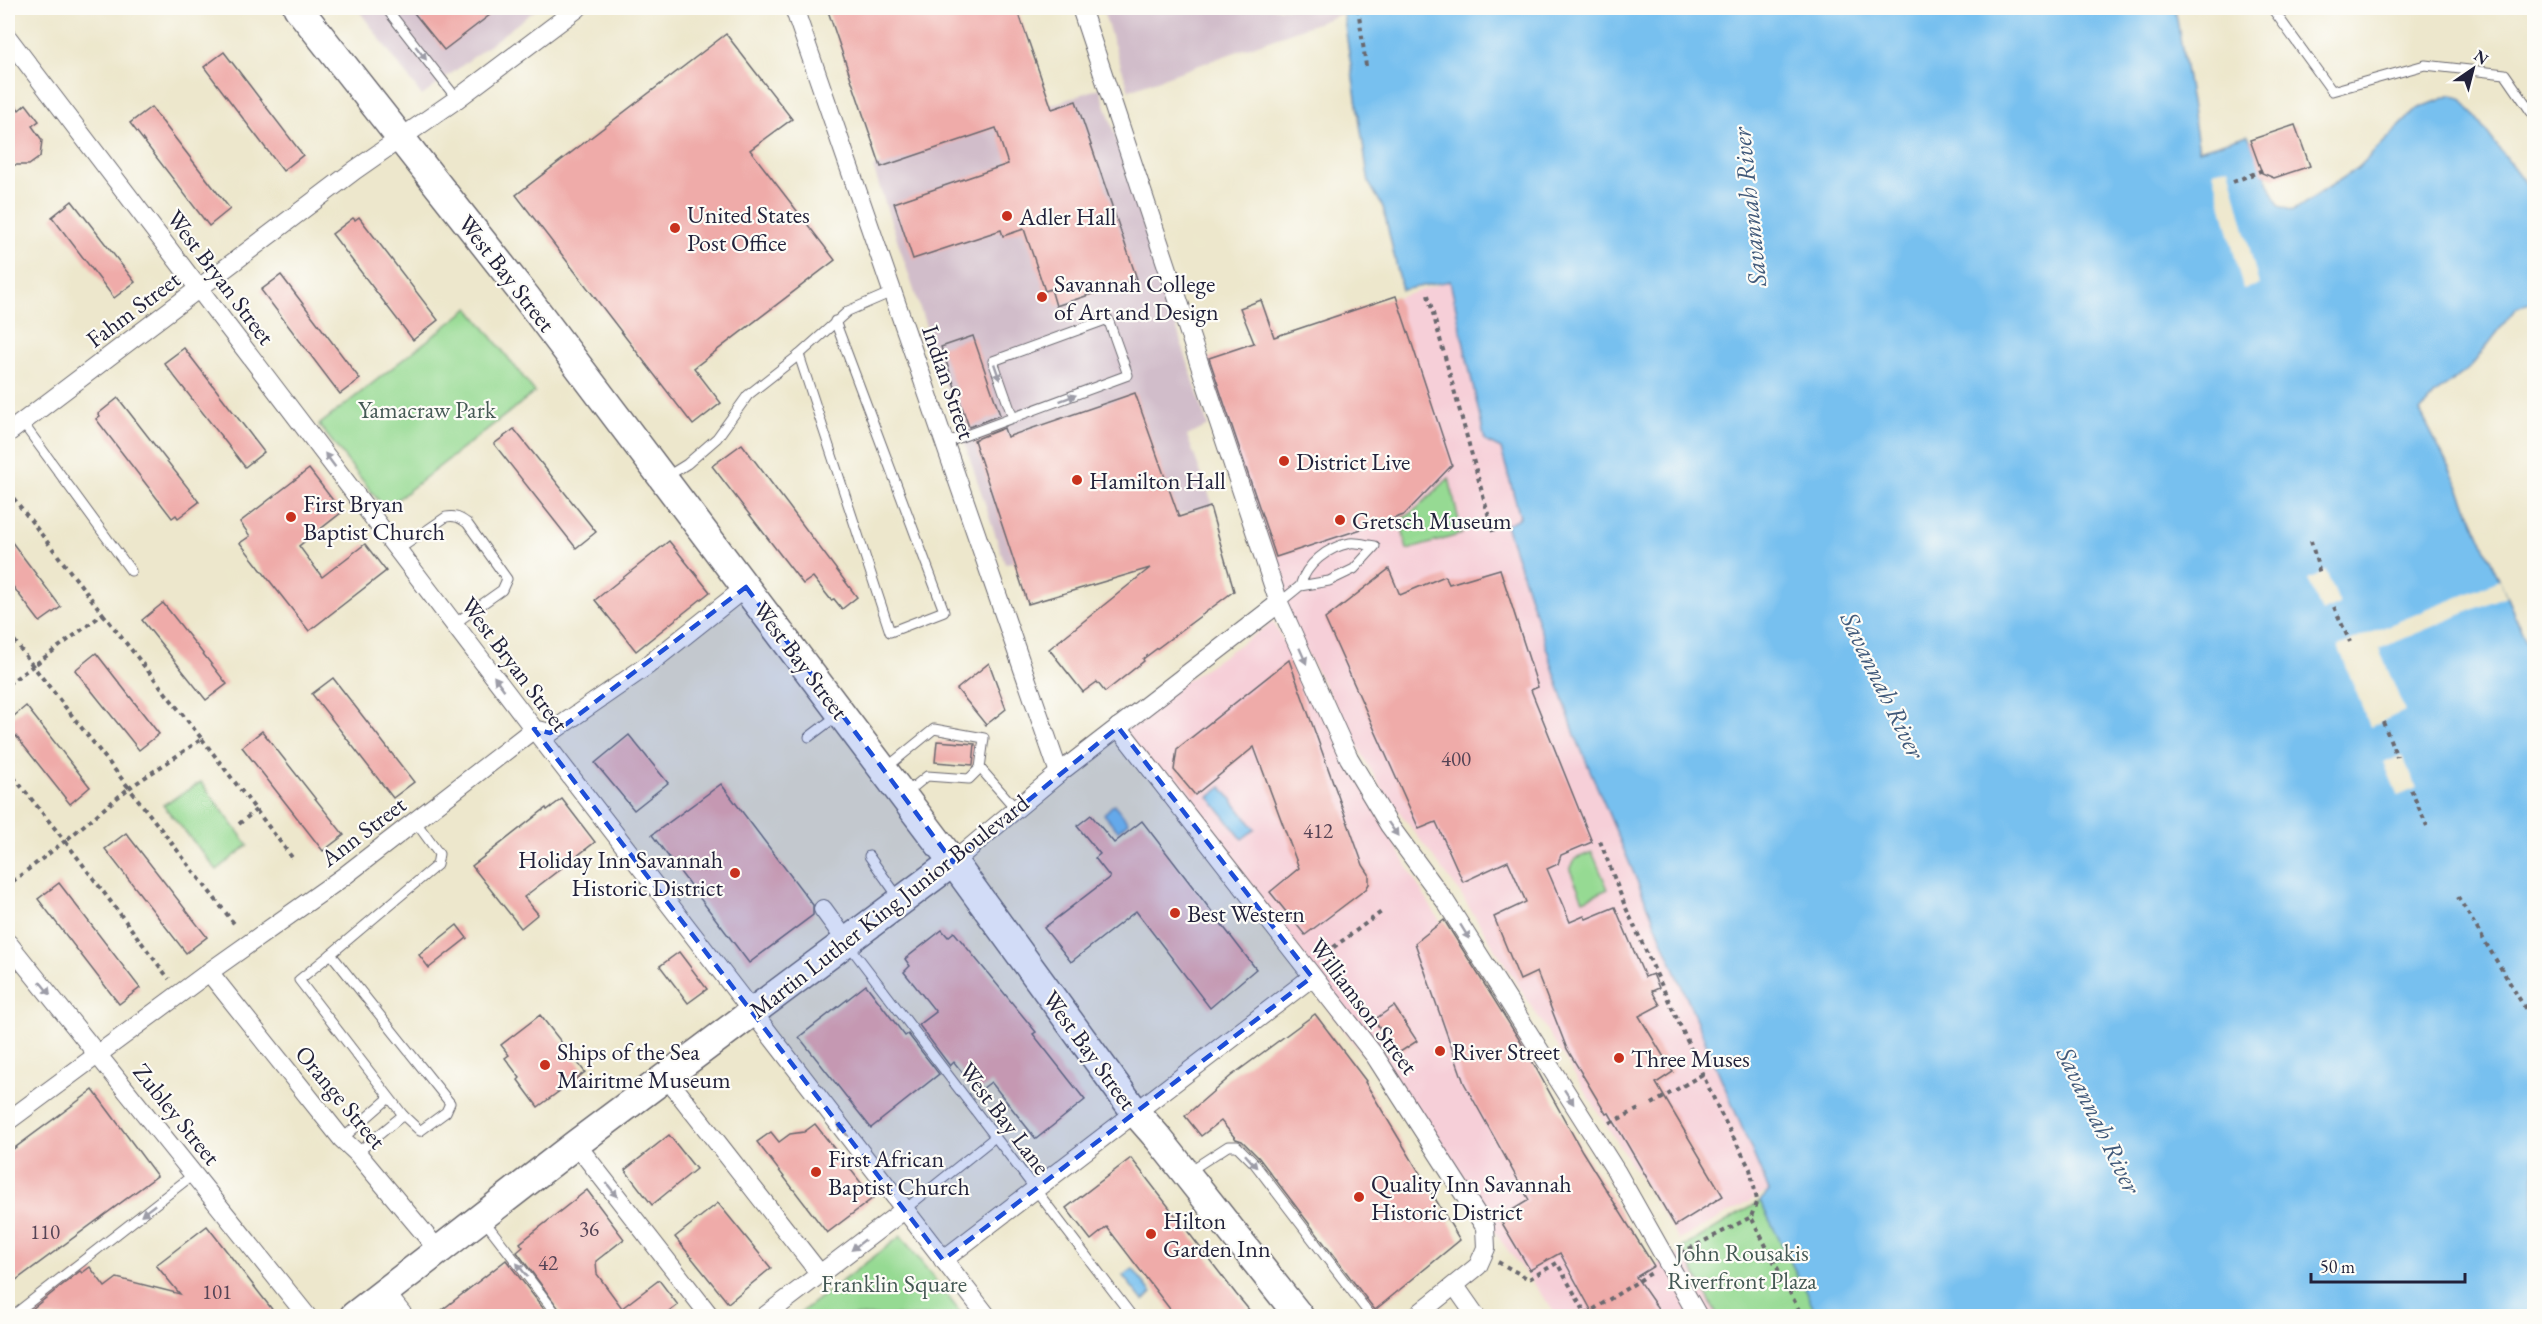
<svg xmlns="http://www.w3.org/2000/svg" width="2542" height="1324" font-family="'EB Garamond',serif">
<rect width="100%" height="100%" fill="#fdfcf7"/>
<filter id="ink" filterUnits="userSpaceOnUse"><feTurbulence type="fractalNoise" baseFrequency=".0167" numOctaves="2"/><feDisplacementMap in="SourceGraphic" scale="12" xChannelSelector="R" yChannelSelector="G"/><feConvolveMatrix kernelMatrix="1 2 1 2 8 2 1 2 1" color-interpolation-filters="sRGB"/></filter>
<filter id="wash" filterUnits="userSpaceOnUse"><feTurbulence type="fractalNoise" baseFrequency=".008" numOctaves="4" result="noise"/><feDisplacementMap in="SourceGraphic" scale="24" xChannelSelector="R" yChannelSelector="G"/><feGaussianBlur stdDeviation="1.35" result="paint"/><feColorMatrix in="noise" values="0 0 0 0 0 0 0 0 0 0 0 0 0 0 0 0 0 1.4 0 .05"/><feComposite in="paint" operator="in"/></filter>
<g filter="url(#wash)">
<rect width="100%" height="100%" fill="#ede7cc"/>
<g fill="#f6cfd8">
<path d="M1450,281L1485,441L1501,449L1520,517L1506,525L1575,735L1769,1191L1679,1240L1458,890L1379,785L1279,603L1205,359Z"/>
<path d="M1273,622L1417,884L1654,1267L1751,1217L1805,1316H1557L1118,727Z"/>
</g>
<g fill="#d1bdca">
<path d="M357,8H538L422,96Z"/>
<path d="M1102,8H1359L1129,90Z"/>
<path d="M1100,88L1208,426L1187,436L1213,505L1005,564L873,167Z"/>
</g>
<g fill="#96da93" stroke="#5c7e67" stroke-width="1.5">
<path d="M469,308L535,392L385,509L319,425Z"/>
<path d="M1449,478L1462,534L1407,550L1400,519L1412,513Z"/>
<path d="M201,782L248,845L217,870L163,805Z"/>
<path d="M1592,852L1608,889L1583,900L1570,870L1575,859Z"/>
<path d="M1760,1201L1818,1316H1718L1682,1248Z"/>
<path d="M901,1236L960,1312L954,1316H796Z"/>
</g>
<g fill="#77c0ef" stroke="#4c7195" stroke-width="1.5">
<path d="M1357,8H2175L2199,150L2248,135L2279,206L2293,211L2358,168L2417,109L2452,95L2462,99L2534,195V301L2515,309L2470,368L2435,394L2420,411L2457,483L2534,660V1316H1818L1760,1201L1769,1191L1575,735L1506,525L1520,517L1501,449L1485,441L1450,281L1402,290L1383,207L1369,183L1343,13Z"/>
<path d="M1222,787L1255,829L1242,839L1209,797Z"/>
<path d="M1114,804L1128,822L1118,831L1104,814Z"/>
<path d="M1133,1269L1152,1293L1143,1301L1123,1276Z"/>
</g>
<g fill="#ede7cc">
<path d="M2229,167L2259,285L2243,289L2213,171Z"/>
<path d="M2326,571L2340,604L2322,612L2308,579Z"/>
<path d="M2500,580L2506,596L2379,649L2405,711L2370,727L2338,646Z"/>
<path d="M2402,755L2417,788L2398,796L2384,763Z"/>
</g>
<g id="blocks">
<g fill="#efaba9">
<path d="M410,8H499L444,50Z"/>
<path d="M827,8H1017L1052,109L1076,101L1137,279L1056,306L1051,289L1045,291L1024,229L1003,236L1001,230L913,259L894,203L1008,164L996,128L881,167Z"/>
<path d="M726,34L792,119L750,150L835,260L694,368L721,403L693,425L516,195Z"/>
<path d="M224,52L303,155L283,171L204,67Z"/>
<path d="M8,95L19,110L26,104L39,121L32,126L42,140L40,157L29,165H8Z"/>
<path d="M151,107L230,209L209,226L130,123Z"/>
<path d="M2295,125L2310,166L2274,178L2262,173L2250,140Z"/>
<path d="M72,201L135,282L114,298L52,217Z"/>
<path d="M359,217L438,320L413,340L332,234L353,218L355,220Z"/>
<path d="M281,275L360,379L340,394L261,290Z"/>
<path d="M1396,296L1452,465L1404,515L1276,557L1209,358L1254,343L1240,308L1261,300L1274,337Z"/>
<path d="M973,336L1000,415L969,427L941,347Z"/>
<path d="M184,348L264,452L245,467L164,363Z"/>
<path d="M1135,393L1179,517L1210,507L1234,591L1143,659L1144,661L1105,692L1097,682L1083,692L1049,649L1150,568L1028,604L974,440L1004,428L1007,437Z"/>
<path d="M118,398L199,502L178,518L176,515L172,518L96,419L100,416L98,414Z"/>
<path d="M514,429L596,532L576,548L494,444Z"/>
<path d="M742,444L857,597L842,609L834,599L831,600L813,577L803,584L712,466Z"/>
<path d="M309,469L342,512L299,546L322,577L365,544L386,571L309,631L240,543L250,536L240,522Z"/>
<path d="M8,537L61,607L40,622L8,580Z"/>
<path d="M669,541L710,592L636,651L595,600Z"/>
<path d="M1389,569L1400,595L1445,576L1449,584L1500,569L1538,687L1531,690L1592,842L1561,855L1558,864L1547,869L1570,922L1584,916L1586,919L1615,907L1645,977L1653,974L1659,988L1652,991L1660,1005L1639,1016L1673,1072L1656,1083L1723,1196L1675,1226L1609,1113L1606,1114L1567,1049L1537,972L1520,980L1494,917L1526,902L1508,861L1463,882L1436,822L1419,829L1325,619Z"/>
<path d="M163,603L227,684L206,700L142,620Z"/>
<path d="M96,653L159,734L139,750L75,670Z"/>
<path d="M1289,660L1363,865L1369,874V884L1366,889L1305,935L1270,892L1299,868L1254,747L1195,795L1174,770L1177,749Z"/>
<path d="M989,663L1006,709L986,725L957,689Z"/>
<path d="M333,678L414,782L393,798L312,694Z"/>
<path d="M26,706L90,787L70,804L8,726V721Z"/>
<path d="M262,731L344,835L323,851L242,747Z"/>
<path d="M629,735L668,783L634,810L595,763Z"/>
<path d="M937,741L975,744L973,765L935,762Z"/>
<path d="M721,784L813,905V915L749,963L652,835Z"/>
<path d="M562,799L595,842L524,897L538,914L521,928L472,866L546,808L547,810Z"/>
<path d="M1091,815L1114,843L1142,821L1256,969L1210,1008L1136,911L1071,962L1044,928L1110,877L1095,858L1100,854L1077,826Z"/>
<path d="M126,833L207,937L186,953L105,849Z"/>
<path d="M59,883L140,988L119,1004L38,899Z"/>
<path d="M1444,920L1527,1052L1582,1151L1654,1266L1636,1277L1664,1317H1595L1560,1253L1530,1270L1499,1218L1529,1200L1464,1083L1415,943Z"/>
<path d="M457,925L467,938L429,968L419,955Z"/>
<path d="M942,930L948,937L954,932L1036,1032L1033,1034L1085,1100L1036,1139L991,1082L978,1092L954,1062L950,1066L919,1025L936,1012L904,972L910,966L905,959Z"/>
<path d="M679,952L707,989L688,1003L660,966Z"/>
<path d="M866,985L905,1036L908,1034L939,1074L871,1128L799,1037Z"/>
<path d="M1394,1006L1417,1041L1397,1054L1374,1020Z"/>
<path d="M1315,1014L1366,1081L1365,1082L1460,1240L1375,1310L1259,1158L1242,1141L1236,1139L1221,1121L1201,1136L1185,1116L1231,1076Z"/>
<path d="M540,1015L585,1072L538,1107L518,1080L520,1078L505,1058L509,1055L501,1045Z"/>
<path d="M93,1090L157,1176L8,1286V1153Z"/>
<path d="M815,1124L873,1198L827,1233L757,1142L771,1132L779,1142L790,1134L804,1132Z"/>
<path d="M669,1135L696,1169L652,1205L625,1170Z"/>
<path d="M1131,1158L1236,1294L1255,1317H1176L1107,1227L1091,1240L1066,1208Z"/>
<path d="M587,1190L624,1239L596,1261L597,1274L622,1308L659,1280L678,1305L662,1317H565L517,1252L523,1247L520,1243Z"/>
<path d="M718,1203L771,1268L728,1303L675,1237Z"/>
<path d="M207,1226L278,1317H22L80,1271L82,1273L90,1267L105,1287L117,1278L180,1294L156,1265Z"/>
<path d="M506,1260L550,1317H433Z"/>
</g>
</g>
</g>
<g filter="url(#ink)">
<use href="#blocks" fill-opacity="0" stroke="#69676e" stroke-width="1.5"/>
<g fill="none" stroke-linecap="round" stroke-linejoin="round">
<g stroke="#69676e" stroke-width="11">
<g id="lane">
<path d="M386,8L457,99"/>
<path d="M2274,11L2332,91L2425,65L2505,74L2534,116"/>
<path d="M799,355L890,632L944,611L835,321"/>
<path d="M22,422L131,571"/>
<path d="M945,443L1128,375L1108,319L993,361L1013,418"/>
<path d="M666,477L687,464L717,438L748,395L799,355L848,311L892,292"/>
<path d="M398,550L446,517C455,515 460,518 467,523L507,579L502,590L454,624"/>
<path d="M1279,603L1300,586L1329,581L1354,569L1375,546C1367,545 1357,542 1350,543C1328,547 1306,564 1300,586"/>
<path d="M809,737L838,715"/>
<path d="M886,768L934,729L984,738L980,768L969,779L927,776L905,794"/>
<path d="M980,768L1016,809"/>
<path d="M869,856L899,898"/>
<path d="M848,944L1132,1316"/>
<path d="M331,954L450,1103L446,1112L420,1131L403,1115L299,980Z"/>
<path d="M331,954L437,865L439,854L415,821"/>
<path d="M342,1139L389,1098"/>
<path d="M357,1153L403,1115"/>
<path d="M1188,1172L1228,1146H1237L1254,1163L1371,1316"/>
<path d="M904,1210L995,1137"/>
<path d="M483,1219L558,1316"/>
<path d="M12,1316L194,1174"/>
</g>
</g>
<g stroke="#69676e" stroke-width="20">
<g id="street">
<path d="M794,8L1059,773"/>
<path d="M1081,8L1279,603L1349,758L1389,825L1445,901L1616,1171L1698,1316"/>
<path d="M8,38L534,729L987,1316"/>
<path d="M8,433L355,170L457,99L578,8"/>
<path d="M1118,727L1375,1056L1485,1227L1486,1248L1478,1266L1416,1316"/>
<path d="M953,862L1059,773L1279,603"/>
<path d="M823,909L847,942"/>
<path d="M8,943L307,1316"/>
<path d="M209,972L342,1139L357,1153L439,1251"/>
<path d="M666,1077L820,1274"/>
<path d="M8,1121L209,972L343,877L534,729L550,733L648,665L746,587"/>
<path d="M576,1144L710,1316"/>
<path d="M943,1260L1312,977"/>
<path d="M1455,1286L1476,1316"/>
<path d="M765,1316L904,1210"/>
</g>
</g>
<g stroke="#69676e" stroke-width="28">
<path id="secondary" d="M382,1295L399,1316"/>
</g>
<g stroke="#69676e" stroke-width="31">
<g id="primary">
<path d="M298,8L526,297L953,862L1136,1113L1158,1138L1299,1316"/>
<path d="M354,1316L576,1144L953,862"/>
</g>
</g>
<g stroke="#69676e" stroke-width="4" stroke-dasharray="4.5 4.5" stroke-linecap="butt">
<path d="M1358,8L1366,66"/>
<path d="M2233,182L2263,170"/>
<path d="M1428,295L1493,532"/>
<path d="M8,491L103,614L33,666L8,632"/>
<path d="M2311,541L2320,574"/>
<path d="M2334,607L2350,642"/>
<path d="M103,614L202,739L129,788L236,926"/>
<path d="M8,684L33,666L129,788L65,841L169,979"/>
<path d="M2383,722L2397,757"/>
<path d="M202,739L294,860"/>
<path d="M8,770L65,841L8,885"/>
<path d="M2411,790L2427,826"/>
<path d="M239,824L256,810"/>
<path d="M1600,841L1625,906L1720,1112L1750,1169L1757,1200L1751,1217"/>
<path d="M2458,897L2534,1023"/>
<path d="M1319,958L1384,910"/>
<path d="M1652,1104L1703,1074"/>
<path d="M1610,1123L1639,1109"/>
<path d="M1681,1253L1751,1217L1802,1316"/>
<path d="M1498,1262L1529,1279L1557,1263L1586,1314L1653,1272"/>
</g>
<use href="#lane" stroke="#fff" stroke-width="9"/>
<use href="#street" stroke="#fff" stroke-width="18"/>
<use href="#secondary" stroke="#fff" stroke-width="26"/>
<use href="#primary" stroke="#fff" stroke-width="28"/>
</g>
<defs><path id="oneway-solid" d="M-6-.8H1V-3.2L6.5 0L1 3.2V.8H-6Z" transform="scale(1.5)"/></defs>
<g fill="#9c9ca7">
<use href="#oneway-solid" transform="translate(421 53) rotate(52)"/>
<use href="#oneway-solid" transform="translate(997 372) rotate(71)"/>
<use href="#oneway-solid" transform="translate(1068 398) rotate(-20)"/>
<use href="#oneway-solid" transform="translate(330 460) rotate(-127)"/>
<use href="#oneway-solid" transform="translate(1303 656) rotate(66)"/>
<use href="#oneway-solid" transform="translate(499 683) rotate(-127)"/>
<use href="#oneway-solid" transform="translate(1393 829) rotate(55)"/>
<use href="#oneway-solid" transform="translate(1465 932) rotate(58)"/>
<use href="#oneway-solid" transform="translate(45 988) rotate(51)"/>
<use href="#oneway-solid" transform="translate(1569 1097) rotate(57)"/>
<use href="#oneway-solid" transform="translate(843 1130) rotate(-128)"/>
<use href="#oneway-solid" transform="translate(1251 1161) rotate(48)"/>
<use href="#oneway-solid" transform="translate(612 1190) rotate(52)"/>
<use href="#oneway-solid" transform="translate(148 1210) rotate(142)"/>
<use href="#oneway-solid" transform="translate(858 1245) rotate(142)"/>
<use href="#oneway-solid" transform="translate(522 1270) rotate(-128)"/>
</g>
</g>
<path fill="#1d4ed8" fill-opacity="0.2" stroke="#1d4ed8" stroke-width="4.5" stroke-dasharray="12 8" stroke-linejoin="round" d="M746,587L953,862L1118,727L1312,977L943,1260L534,729L550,733L565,725Z"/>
<g fill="#c8321e" stroke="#fdfcf7" stroke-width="2">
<circle cx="1007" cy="216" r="6"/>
<circle cx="675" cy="228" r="6"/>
<circle cx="1042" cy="297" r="6"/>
<circle cx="1284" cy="461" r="6"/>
<circle cx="1077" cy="480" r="6"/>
<circle cx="291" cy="517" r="6"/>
<circle cx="1340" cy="520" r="6"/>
<circle cx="735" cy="873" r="6"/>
<circle cx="1175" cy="913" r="6"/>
<circle cx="1440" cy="1051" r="6"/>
<circle cx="1619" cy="1058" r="6"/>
<circle cx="545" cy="1065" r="6"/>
<circle cx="816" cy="1172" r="6"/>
<circle cx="1359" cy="1197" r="6"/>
<circle cx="1151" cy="1234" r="6"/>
</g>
<g text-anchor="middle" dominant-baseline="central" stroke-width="4.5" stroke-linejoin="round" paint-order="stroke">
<g font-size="21" fill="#554456">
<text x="1456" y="758">400</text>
<text x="1318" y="830">412</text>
<text x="589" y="1228">36</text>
<text x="45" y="1231">110</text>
<text x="548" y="1262">42</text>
<text x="217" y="1291">101</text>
</g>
<g font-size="24" fill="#22223b" stroke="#fdfcf7" text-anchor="start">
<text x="687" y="214">United States<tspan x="687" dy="28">Post Office</tspan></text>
<text x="1019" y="216">Adler Hall</text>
<text x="1054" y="283">Savannah College<tspan x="1054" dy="28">of Art and Design</tspan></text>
<text x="1296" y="461">District Live</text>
<text x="1089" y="480">Hamilton Hall</text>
<text x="303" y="503">First Bryan<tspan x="303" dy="28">Baptist Church</tspan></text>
<text x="1352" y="520">Gretsch Museum</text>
<text x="723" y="859" text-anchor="end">Holiday Inn Savannah<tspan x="723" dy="28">Historic District</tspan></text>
<text x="1187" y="913">Best Western</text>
<text x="557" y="1051">Ships of the Sea<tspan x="557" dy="28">Mairitme Museum</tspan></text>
<text x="1452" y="1051">River Street</text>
<text x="1631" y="1058">Three Muses</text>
<text x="828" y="1158">First African<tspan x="828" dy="28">Baptist Church</tspan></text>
<text x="1371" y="1183">Quality Inn Savannah<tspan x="1371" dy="28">Historic District</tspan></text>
<text x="1163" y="1220">Hilton<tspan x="1163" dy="28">Garden Inn</tspan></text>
</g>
<g font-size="24" fill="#22223b" stroke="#fdfcf7">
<text transform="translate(507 273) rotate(52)">West Bay Street</text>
<text transform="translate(221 277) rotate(53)">West Bryan Street</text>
<text transform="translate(133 309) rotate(-37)">Fahm Street</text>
<text transform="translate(949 382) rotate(71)">Indian Street</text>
<text transform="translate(801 660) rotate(53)">West Bay Street</text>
<text transform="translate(515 664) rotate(53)">West Bryan Street</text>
<text transform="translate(363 831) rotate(-37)">Ann Street</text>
<text transform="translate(889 906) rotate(-38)">Martin Luther King Junior Boulevard</text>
<text transform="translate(1364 1006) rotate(53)">Williamson Street</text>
<text transform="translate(1090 1050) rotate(54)">West Bay Street</text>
<text transform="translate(341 1097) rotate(50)">Orange Street</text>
<text transform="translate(177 1114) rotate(51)">Zubley Street</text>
<text transform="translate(1005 1118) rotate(53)">West Bay Lane</text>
</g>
<g font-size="24" fill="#455955" stroke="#fdfcf7">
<text x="427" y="409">Yamacraw Park</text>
<text x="1742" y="1252">John Rousakis<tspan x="1742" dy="28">Riverfront Plaza</tspan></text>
<text x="894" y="1283">Franklin Square</text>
</g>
<g font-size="26" font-style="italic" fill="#40597a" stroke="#fdfcf7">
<text transform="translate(1749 207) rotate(-96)">Savannah River</text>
<text transform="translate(1883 685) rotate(64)">Savannah River</text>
<text transform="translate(2099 1120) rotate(64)">Savannah River</text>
</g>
</g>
<rect width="2542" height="1324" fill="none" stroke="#fdfcf7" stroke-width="30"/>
<g transform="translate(2473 69) rotate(35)" stroke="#fdfcf7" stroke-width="4.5" paint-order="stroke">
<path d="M0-4.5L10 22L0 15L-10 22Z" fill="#22223b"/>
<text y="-9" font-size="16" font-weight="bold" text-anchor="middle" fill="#22223b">N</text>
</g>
<path d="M2311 1273v9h154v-9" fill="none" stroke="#22223b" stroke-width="3"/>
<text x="2320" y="1273" font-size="18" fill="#22223b" stroke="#fdfcf7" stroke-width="4.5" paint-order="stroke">50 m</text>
</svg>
